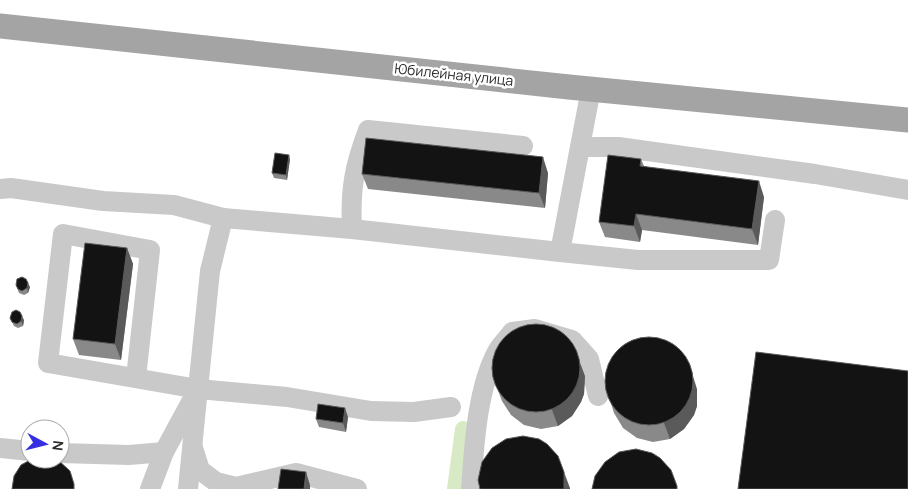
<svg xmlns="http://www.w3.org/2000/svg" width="908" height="489" font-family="Manrope,sans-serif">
<rect width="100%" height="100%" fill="#fff"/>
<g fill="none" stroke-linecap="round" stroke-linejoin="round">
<path stroke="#d7eac5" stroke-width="16" d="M455,489L463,429"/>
<g stroke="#c9c9c9" stroke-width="20">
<path d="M580,147H618L815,174L908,190"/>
<path d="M0,189L11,188L103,201L174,205L223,218"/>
<path d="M352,229C350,190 354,167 368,130L523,146"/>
<path d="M560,252L638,260H769L775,220"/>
<path d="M136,378L150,250L63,234L48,363L198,389L287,397L371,411L414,412L451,407"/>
<path d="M0,448L30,451"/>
<path d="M193,448L200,470L216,482L236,487L296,473L357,489"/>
<path d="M60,453L129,455L164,452"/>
<path d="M150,489L164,452L198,389L210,271L223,218L352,229L560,252L591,89"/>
<path d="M188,489L197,398"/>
<path d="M471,489C474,447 477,387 498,350C502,344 508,338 512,332L535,329L572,340L589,359L598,396"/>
</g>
<path stroke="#a4a4a4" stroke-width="25" d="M0,26L569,87L908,120"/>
</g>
<g fill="#898989">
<path d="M290,159L287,180L274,178L272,173Z"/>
<path d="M641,159L644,166L764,197L758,245L642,230L640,242L605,237L599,222Z"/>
<path d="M548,173L545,208L368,189L362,174Z"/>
<path d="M127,248L133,264L121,360L79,355L73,339Z"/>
<path d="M16,285L30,287L28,293L24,295L19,293Z"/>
<path d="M10,318L24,320L23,326L18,328L14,326Z"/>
<path d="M585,376L584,394L581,402L572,416L558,426L541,429L524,425L511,415L502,401L496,385Z"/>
<path d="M697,389V406L694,415L684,429L670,439L653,442L637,438L623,428L614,413L609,397Z"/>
<path d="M348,417L346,432L319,427L316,419Z"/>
</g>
<g fill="#5a5a5a">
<path d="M289,155L290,159L287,180L286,175Z"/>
<path d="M543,157L548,173L545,208L539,193Z"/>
<path d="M759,181L764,197L758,245L752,229Z"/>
<path d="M636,214L642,230L640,242L634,226Z"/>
<path d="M127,248L133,264L121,360L115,344Z"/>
<path d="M28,283L30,287L28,293L27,288Z"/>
<path d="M22,316L24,320L23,326L21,321Z"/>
<path d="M579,360L585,376L584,394L581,402L572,416L558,426L552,410Z"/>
<path d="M692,373L697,389V406L694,415L684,429L670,439L664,423Z"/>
<path d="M345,408L348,417L346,432L343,423Z"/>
<path d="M306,472L310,485V489H304Z"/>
<path d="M564,472L570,488V489H564Z"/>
</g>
<g fill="#131313" stroke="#5a5a5a">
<path d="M366,138L543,157L539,193L362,174Z"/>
<path d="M275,153L289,155L286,175L272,173Z"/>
<path d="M608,155L641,159L640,166L759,181L752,229L636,214L634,226L599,222Z"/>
<path d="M85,243L127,248L115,344L73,339Z"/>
<path d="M22,277L26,279L28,283L27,288L22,291L18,289L16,285L17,279Z"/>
<path d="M16,310L20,312L22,316L21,321L17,324L12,322L10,318L12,312Z"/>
<circle cx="536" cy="368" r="44"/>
<circle cx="649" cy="381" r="44"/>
<path d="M756,352L908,371V489H738Z"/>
<path d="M318,404L345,408L343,423L316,419Z"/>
<path d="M523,436L539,439L547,444L558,456L564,472V489H480L478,480L482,462L492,448L506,439Z"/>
<path d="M636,449L652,453L660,458L671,470L677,486V489H592L595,476L605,462L619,452Z"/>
<path d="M32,459H57L70,471L74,484V489H12L14,476L21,465Z"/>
<path d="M281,469L306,472L304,489H278Z"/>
</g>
<g text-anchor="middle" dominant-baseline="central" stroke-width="5" stroke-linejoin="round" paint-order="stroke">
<g font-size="14" fill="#2c2c2c" stroke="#fff">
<text transform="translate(454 74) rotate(6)">Юбилейная улица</text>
</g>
</g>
<g transform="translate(45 444) rotate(97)"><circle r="24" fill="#ffffff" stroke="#ababab"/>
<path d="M0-4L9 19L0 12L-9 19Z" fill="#362fe2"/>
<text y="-8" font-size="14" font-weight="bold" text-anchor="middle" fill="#2c2c2c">N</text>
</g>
</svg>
